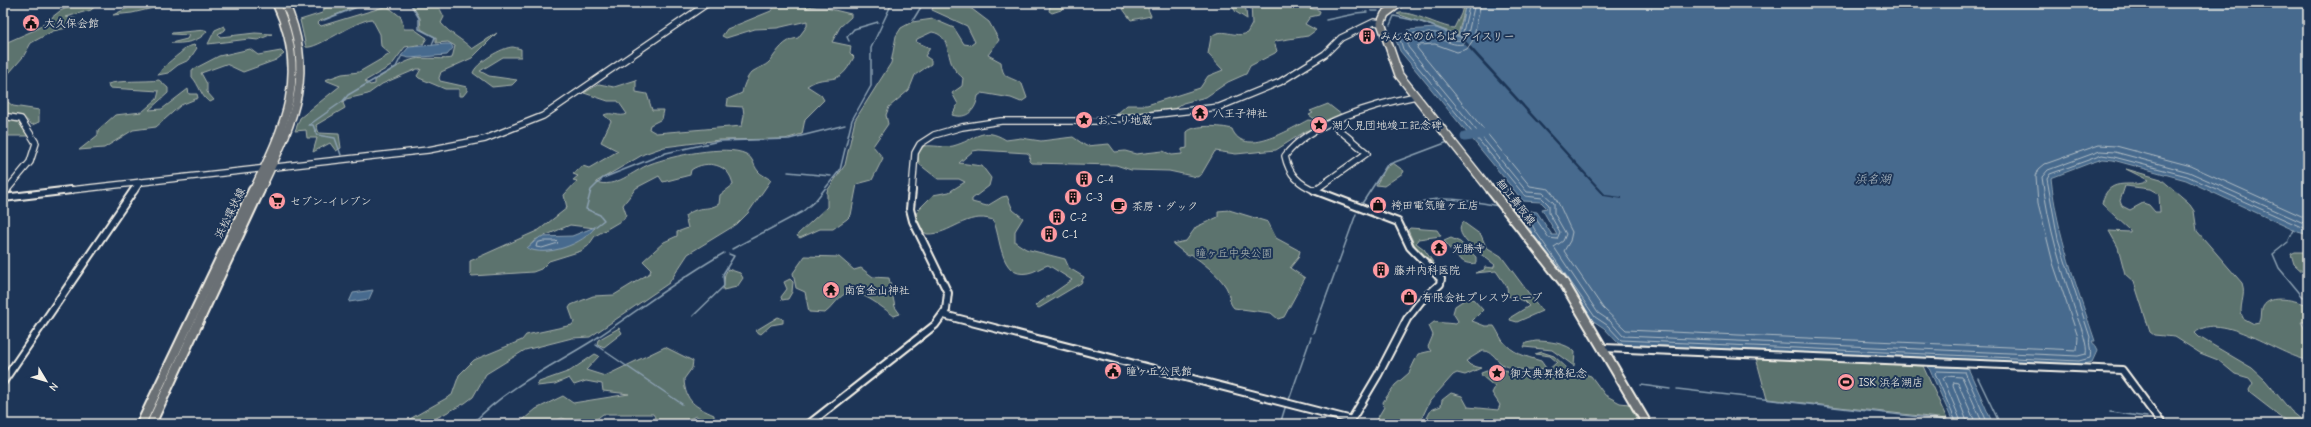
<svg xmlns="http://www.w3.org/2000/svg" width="2311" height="427" font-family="'Comic Neue','Klee One',sans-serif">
<rect width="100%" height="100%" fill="#1d3557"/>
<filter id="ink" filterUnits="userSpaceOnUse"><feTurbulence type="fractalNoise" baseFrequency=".025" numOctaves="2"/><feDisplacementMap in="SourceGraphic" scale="8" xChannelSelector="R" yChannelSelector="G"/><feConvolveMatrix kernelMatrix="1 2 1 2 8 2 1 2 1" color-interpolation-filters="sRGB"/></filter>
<g filter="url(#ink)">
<g fill="#5c736e" stroke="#a8b2ab" fill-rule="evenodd">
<path d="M78,3H99L91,10L66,17L76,19L67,28L53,31L31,43L23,57L3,80V44L37,29L60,11Z"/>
<path d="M138,3H175L132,13L113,15Z"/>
<path d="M340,3H366L320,21L318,23L321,26L387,6L401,17L404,29H414L427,38L423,44L405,47L391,66L365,81L370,85L375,84V80C387,73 400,63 414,59C424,57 447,60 452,58L455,46L448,42L436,43V38L421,29L420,18L411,3H482L476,5H441L439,7L444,17L441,23C450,34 462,39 472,49L497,33L472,58L441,72L439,78L440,81L467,87V91L463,96H459V89H445L419,78L417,76L421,69H417L382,84L368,94L346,99L343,103L345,108L316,125L319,133L339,134L341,148L336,151L330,143L313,152L317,138H307L306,130L295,131L300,118L340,86L325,80L342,74L359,72L390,54L381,46L380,34L372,19C356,20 316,50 306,47L300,20L322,13L325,8Z"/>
<path d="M772,3H866C858,11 822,1 806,8H826L851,14V17L840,27L832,42L851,46L850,53L854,57C837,91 829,71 807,86L821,95L824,100L805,119L802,134L785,139L719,140L664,147L644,154L596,182C615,189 633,171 650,164C671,156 726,144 746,154C754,159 753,165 758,171C761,175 767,177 771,180L748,213L737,224L688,254L669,283L590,337L572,338L525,350L486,374L473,397L465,403L425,424H401L452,395L459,375L474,360L522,340L526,335L572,325L574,322L569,308L571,305L593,296L614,295L650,273L651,269L643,261L664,242L677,236V232L688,228L685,216C701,204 705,212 719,204L720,195L733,185C730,164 707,159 691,170L690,175L663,182L659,176L636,188L623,205L626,214L624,219L595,236L588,246L581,251L549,261L541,269L533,272L472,276L470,274V261L539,230L567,208L564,195L577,181L573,180L578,176L573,174L583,166L589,168L618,151L601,142L611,121L604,115C611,111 620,118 627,114L618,101H608L584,93L599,84L614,87L636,80V92L647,94L652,110H664L662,119L650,125L649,129L656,133L742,126L744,115L743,107L727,106L728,99L742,93C743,87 747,77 751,73C756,68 765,67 770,61C778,51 783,40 798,38L807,26V21L777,28L755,29L726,38L722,36L727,29L771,11L774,7ZM570,225L595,228C578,242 550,257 528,248L535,240Z"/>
<path d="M934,3H964L989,22L999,40L988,55L1001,62C1003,80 1008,75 1022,84L1027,98L1021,102L1011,98L982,93L978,96C976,109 968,120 952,115L958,104L952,93L962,86L963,78C960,75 956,72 954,68C946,57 951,35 932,32L917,39L916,42L930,48L925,56L931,60V64L915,75L909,90L889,107L886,115L888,124L873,146L883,158L872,180L857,184L851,215L847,219L833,229H820L800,238L797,236L798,234L827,207V191L845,165L855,120L891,63L896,36L901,28L912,22L933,19L954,28L964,44L971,45L975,42L967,26L932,10Z"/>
<path d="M1043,3H1067L1061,10L1052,13L1049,11L1050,7Z"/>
<path d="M1125,3H1150L1148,9L1151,16L1131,20L1123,9Z"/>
<path d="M1230,3H1245L1247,19L1236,12Z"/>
<path d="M1251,3H1285L1318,10L1320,11L1319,15L1310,17L1305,24L1316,30L1308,36L1276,41L1274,42L1277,51L1275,53L1250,66L1246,74L1228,82L1206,97L1183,103L1174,109L1116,115L1127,105H1147L1200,88L1208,76L1223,70L1208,54L1211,37C1221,26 1235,39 1247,33L1252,24Z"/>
<path d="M1464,3H1466L1458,35L1397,14C1406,8 1440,27 1454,28L1461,14Z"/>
<path d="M224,26L226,29L218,34L220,37L255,33L272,34L258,40L249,39L208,44L215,30Z"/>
<path d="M205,30L207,31C200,42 183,44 171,43L187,39L189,35L171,34L172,33Z"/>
<path d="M194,45L197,48L189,60L178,65L168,73L158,75C165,63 178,56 187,47Z"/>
<path d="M513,47L521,49V57H503L480,71L489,76L517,80L512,85L492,87L473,73C476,63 502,47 513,47Z"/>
<path d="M250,49L258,55L281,51L284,54L276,60L243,72L226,64L201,73L207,84V92L214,100L210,102C202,99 199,84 192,77V70L219,56Z"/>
<path d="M159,80L168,88V93L149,110L162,109L188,89L189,94H197L198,98L181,105L156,127L133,130L104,148L79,150L98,135V130L115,115L142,112L157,99L159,91L109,88L108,84C118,80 146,82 159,80Z"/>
<path d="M3,98L13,106L39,110V122L32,125L22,116L3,114Z"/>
<path d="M1328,104L1342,115L1322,124L1309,115L1313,113L1310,111Z"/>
<path d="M3,117L17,120L28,136H3Z"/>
<path d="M1308,120L1316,121L1318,126L1306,131L1276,150L1236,154L1215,151L1201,175L1197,177L1169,171L1131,170L1116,165L1031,163L1029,161L1030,155L1027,153L979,150L973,151L959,163L982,166L991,178L989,186L972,199V202L987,206L1002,197L1007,196L1013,210L1023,218L1015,231V242L1026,249L1065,259L1069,268L1084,277L1081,283L1039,308L1035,306L1036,305L1072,280L1048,265C1041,267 1035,272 1028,273C999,279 1001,235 993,220C966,211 951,235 927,234L922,231L915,217L918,210L933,195L949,192L965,182L959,179H938L919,164L918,153L924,146C933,145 944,148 953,146C976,140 982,125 1006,140L1021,138L1041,141L1073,137L1086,146L1109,144L1115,152L1125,151L1136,154L1163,151L1172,155L1182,154V149L1187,148V132C1194,124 1222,126 1232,129C1244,159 1290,129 1308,120Z"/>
<path d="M1393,163L1404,171L1403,173L1384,186L1376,185L1386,168Z"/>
<path d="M2126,169L2161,179L2188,202L2194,211L2197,231L2242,283C2247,296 2237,308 2243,318L2254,324L2259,323C2263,318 2260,312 2263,307C2270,293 2297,301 2308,305V322H2301L2308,335V360C2279,356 2221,309 2195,333L2199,337L2252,368L2265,380L2291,411L2307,424H2290L2250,393L2249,390L2253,383L2249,378L2235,374L2218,360L2200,353L2175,337L2154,335L2150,332L2134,282L2125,274L2118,247L2109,231L2130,232V230L2102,204C2108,172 2137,191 2148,180ZM2125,186L2150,189L2159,194L2160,212H2155L2149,205L2143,203L2130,210L2122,206L2120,201Z"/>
<path d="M1229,210L1268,222L1276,238L1300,251L1298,258L1290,268L1305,278L1284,317L1278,319L1271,313L1234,308C1228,302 1230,294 1226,287C1217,273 1204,264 1191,254L1188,256L1173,244L1186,241L1196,227L1218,217V211Z"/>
<path d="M1463,222L1481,235L1486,247L1501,256L1542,311L1517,322L1510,320L1511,317L1529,306L1524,301L1508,296L1507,287L1496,271L1475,273L1484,270L1485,267L1493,268L1495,265C1486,257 1450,236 1463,222Z"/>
<path d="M1410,228L1437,230L1441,236L1418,239L1416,243L1424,249L1435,265L1415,246L1408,230Z"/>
<path d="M1451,238L1460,242L1476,257V263C1462,267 1451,251 1444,241Z"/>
<path d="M2295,252H2308V277L2294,264L2291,254Z"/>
<path d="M805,256L839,257L854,270L861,268L873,277L889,278L895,307L900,314L894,316C883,308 856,285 843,295C836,300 832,308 825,313L809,312L805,292L796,288L793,273Z"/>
<path d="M728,269L740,273L743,278L737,287L723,290L725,274Z"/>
<path d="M790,279L793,282L792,292L788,299L782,300L781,297L787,289L784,282Z"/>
<path d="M1467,298L1473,299L1483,310L1472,321L1485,326H1494C1497,330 1499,335 1502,340C1513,354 1525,356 1541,361L1546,368C1541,373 1512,369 1505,366C1496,362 1494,350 1482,351L1466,361L1470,365L1481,368L1465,375L1457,373L1453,375L1430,401L1419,424H1374L1384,407L1383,402L1395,385L1409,373L1418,354L1431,351L1428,347L1433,335L1429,326L1434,322L1456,324L1458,321L1453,313L1455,306Z"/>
<path d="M778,317L783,319V323L771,325L761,334L755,331Z"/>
<path d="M619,328L622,333L604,347L597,344L598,340Z"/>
<path d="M1536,341C1548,341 1567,343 1575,352L1574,366L1552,350L1524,347L1526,343Z"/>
<path d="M665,347L693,361L692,368L684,379C685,402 696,407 714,415V420L707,422L696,416L678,424H652L655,417L653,414H603L594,421L579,419L569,421L562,418L549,424H518L536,409L563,396L573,403L629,394L603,391L602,384L586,381L574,385L569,378L555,384L537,386L539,382L570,371L595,354L599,356L586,370L605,376Z"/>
<path d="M1542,352L1554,356L1568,369L1591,376L1605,395L1620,403L1629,404L1639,424H1424L1431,410L1441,406L1442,400L1451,393L1462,396L1468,407L1498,410L1500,405L1492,393L1495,387L1482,376L1481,373L1492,369L1544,374L1557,362L1550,356L1535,354Z"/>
<path d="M1756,358L1923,366L1947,419L1767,399Z"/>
</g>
<g fill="#476b8e" stroke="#8ca1b2">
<path d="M1466,3H2308V235L2298,232L2186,180L2113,160L2103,159L2090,163L2051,178C2057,235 2077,287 2095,341H2092L2097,351L2092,362L2079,365L1619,344L1604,328L1592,320L1533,235L1526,221L1512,207L1515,205L1518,209L1537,212L1552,235H1557L1542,209L1547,208L1541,202L1523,201L1400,51L1394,35L1409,33L1407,30L1436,28L1464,39L1459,36Z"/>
<path d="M446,44H451L453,48L447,55L409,58L401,56L409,47Z"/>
<path d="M595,227C584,244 546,258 527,248L540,237L572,236Z"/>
<path d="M373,290L369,299L349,302L353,293Z"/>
<path d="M1928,366L1968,368L1993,424H1954Z"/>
</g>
<path fill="#1d3557" d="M1464,39L1606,195L1622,197V199L1604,196L1461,40Z"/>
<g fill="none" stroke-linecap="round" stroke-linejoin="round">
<g stroke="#afbbc4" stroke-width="1">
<path d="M1470,3L1461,40C1452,42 1445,35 1436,33C1429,32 1422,35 1414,33L1410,37L1400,39L1403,49L1525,196L1542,198L1549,205V213L1560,232L1557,239L1549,238L1534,216L1529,214L1528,217L1536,232L1595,317L1607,325L1621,340L2079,361L2090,358C2092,350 2088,345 2090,337L2058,239L2047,179L2050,174L2102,155L2114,157L2187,176L2308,230"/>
<path d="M1475,3L1467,38L1463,44C1454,46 1447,41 1439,39C1429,36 1416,38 1408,42V47L1527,192L1543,193L1554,203V213L1566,234L1563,241L1554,247L1598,313L1610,321L1623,336L2078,356L2086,354C2088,346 2081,327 2078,319C2062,272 2048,226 2042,177L2048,170L2100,151L2115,152L2189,172L2308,225"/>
<path d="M1481,3L1473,40L1467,49L1457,52L1435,44L1418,45L1417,48L1530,186L1549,189C1560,202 1564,217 1572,232L1570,241L1564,251L1603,308L1626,330L2077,350L2078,337L2053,263L2038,203L2036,176L2039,169L2045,164L2099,145L2116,146L2191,166L2308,219"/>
<path d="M544,241H556L558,243L542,248L536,247L537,243Z"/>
<path d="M1957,424L1935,373L1937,371L1965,372L1988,424"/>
<path d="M1962,424L1943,378L1945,376L1962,377L1983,424"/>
<path d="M1968,424L1953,385L1954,382L1958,383L1976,424"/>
</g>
<g stroke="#8ca1b2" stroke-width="1.5">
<path d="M410,3L419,18V29L435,37L432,45"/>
<path d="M1371,11H1378"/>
<path d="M1356,13L1367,12"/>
<path d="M324,20L367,3"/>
<path d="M913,20L921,7V3"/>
<path d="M1326,20L1355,14"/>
<path d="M1390,25L1394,16L1422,22L1459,36"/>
<path d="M849,41L847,37L854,29L878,22"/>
<path d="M341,155L335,138L317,135L313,125H309L343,101L348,95L396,67L401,57"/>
<path d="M788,172L831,176"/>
<path d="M1361,205L1387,165L1448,142"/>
<path d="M1397,213C1427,191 1465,200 1499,206"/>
<path d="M595,227L604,220L600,215L586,209L591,190L603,178L666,153L719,141L789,139L845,125"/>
<path d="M2289,240L2294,230"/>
<path d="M2288,242L2273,254L2279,268L2303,297"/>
<path d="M732,249L802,212L815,201L840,170L852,120L871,86V48L892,3"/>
<path d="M1338,264L1356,214"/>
<path d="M693,316L724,286L723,274L734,256L729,254"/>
<path d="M1313,333L1337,267"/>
<path d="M596,345L603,350"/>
<path d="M606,352L682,404"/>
<path d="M1978,378L2000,424"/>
<path d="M1641,385L1670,389"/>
<path d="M1677,389L1945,420L1947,424"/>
<path d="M1289,400L1311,337"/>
<path d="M2110,412L2147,417"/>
<path d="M472,424C506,388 550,367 592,341C636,312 678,279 724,253"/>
<path d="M1280,424L1286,405"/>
</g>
<path stroke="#476b8e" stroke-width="9" d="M1465,137L1484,134"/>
<g stroke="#f4f1e8" stroke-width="8">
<g id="minor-far1">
<path d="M3,116L21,119L36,143L30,162L6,191"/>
<path d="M1315,190L1367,153L1332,124"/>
<path d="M62,191L428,150L485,139L543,116L708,3"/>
<path d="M134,191L140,182"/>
<path d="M912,191L915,153L920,144L934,135L962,127L1001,121H1099L1219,107L1280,82L1325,54L1341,38L1374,22L1381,23"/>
<path d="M1316,191C1299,184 1289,175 1285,156C1310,122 1376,104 1416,96"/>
</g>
</g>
<g stroke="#f4f1e8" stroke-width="10">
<g id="minor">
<path d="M1314,190L1398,222L1410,247L1441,279L1440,284L1421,301L1407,319L1378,375L1349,424"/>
<path d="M3,195L7,190"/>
<path d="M3,198L71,190"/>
<path d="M944,315L1352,420"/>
<path d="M1604,348L2122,370L2162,424"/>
<path d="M3,382L134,190"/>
<path d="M809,424L935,325L946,310L948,293L913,221L910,209L912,190"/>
</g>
</g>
<g stroke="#f4f1e8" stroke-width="10">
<g id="major-far1">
<path d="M1400,3L1385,14L1381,23L1399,75L1491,191"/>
<path d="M253,191C285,126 310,74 276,3"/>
<path d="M260,191C291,125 318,76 285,3"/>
</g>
</g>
<g stroke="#f4f1e8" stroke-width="12">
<g id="major">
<path d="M1491,190L1564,283L1647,424"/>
<path d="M141,424L253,190"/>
<path d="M151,424L260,190"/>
</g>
</g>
<use href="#minor-far1" stroke="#1d3557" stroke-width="5.5"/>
<use href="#minor" stroke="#1d3557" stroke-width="6"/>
<use href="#major-far1" stroke="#6a7074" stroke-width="7"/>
<use href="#major" stroke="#6a7074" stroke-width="8"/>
</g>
</g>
<defs>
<g id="civic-disc" transform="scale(0.9)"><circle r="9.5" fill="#ff9aa2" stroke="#1d3557"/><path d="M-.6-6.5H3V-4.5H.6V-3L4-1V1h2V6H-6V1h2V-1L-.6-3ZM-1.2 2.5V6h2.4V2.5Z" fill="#111"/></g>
<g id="building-disc" transform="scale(0.9)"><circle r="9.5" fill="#ff9aa2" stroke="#1d3557"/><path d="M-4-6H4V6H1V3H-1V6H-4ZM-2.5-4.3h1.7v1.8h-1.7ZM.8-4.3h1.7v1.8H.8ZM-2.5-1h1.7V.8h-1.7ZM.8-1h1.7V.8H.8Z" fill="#111"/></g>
<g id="temple-disc" transform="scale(0.9)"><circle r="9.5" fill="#ff9aa2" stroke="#1d3557"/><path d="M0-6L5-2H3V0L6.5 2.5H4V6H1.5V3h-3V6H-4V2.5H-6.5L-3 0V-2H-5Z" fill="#111"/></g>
<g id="sight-disc" transform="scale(0.9)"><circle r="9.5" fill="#ff9aa2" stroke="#1d3557"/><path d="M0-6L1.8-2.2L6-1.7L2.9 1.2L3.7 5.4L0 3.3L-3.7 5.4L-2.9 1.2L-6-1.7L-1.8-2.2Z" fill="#111"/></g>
<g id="supermarket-disc" transform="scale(0.9)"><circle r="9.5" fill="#ff9aa2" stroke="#1d3557"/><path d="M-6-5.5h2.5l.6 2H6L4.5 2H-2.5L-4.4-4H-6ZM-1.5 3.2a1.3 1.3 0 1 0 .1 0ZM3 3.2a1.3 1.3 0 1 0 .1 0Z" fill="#111"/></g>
<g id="shop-disc" transform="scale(0.9)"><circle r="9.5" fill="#ff9aa2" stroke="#1d3557"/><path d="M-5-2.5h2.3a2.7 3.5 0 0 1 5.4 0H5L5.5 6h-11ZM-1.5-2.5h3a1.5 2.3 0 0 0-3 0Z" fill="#111"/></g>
<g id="cafe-disc" transform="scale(0.9)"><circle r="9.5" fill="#ff9aa2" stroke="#1d3557"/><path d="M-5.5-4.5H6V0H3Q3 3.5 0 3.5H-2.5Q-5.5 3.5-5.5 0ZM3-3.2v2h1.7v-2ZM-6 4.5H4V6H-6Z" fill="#111"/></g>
<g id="stadium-disc" transform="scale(0.9)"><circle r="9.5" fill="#ff9aa2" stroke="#1d3557"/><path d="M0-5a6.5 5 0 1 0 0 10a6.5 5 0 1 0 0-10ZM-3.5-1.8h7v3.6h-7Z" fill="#111"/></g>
</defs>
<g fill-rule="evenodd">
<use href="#civic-disc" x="31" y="23"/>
<use href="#building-disc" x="1367" y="36"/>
<use href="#temple-disc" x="1200" y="113"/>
<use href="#sight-disc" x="1084" y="120"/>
<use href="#sight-disc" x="1319" y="125"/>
<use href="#building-disc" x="1084" y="179"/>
<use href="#building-disc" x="1073" y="197"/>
<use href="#supermarket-disc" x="277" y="201"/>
<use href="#shop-disc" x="1378" y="205"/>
<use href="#cafe-disc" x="1119" y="206"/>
<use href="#building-disc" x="1057" y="217"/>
<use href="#building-disc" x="1049" y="234"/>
<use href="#temple-disc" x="1439" y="248"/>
<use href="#building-disc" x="1381" y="270"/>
<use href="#temple-disc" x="831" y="290"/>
<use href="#shop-disc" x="1409" y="297"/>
<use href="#civic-disc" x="1113" y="371"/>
<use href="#sight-disc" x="1497" y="373"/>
<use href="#stadium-disc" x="1846" y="382"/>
</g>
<g text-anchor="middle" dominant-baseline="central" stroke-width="4" stroke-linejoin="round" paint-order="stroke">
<g font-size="11" fill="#f4f1e8" stroke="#1d3557" text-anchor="start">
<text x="44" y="23">大久保会館</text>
<text x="1380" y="36">みんなのひろば アイスリー</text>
<text x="1213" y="113">八王子神社</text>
<text x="1097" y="120">おこり地蔵</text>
<text x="1332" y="125">湖人見団地竣工記念碑</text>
<text x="1097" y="179">C-4</text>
<text x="1086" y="197">C-3</text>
<text x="290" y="201">セブン-イレブン</text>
<text x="1391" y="205">袴田電気瞳ヶ丘店</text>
<text x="1132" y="206">茶房・ダック</text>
<text x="1070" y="217">C-2</text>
<text x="1062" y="234">C-1</text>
<text x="1452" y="248">光勝寺</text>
<text x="1394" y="270">藤井内科医院</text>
<text x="844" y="290">南宮金山神社</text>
<text x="1422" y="297">有限会社プレスウェーブ</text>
<text x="1126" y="371">瞳ヶ丘公民館</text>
<text x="1510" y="373">御大典昇格紀念</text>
<text x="1859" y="382">ISK 浜名湖店</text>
</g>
<g font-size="11" fill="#f4f1e8" stroke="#1d3557">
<text transform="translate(1516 202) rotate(52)">細江舞阪線</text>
<text transform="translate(230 213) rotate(-64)">浜松環状線</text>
</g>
<g font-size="11" fill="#b7bfb7" stroke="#1d3557">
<text x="1234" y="253">瞳ヶ丘中央公園</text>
</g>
<g font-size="12" font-style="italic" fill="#b7c2c8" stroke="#1d3557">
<text x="1873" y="179">浜名湖</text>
</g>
</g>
<rect width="2311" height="427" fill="none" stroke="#1d3557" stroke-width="16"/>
<rect x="8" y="8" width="2295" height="411" fill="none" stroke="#f4f1e8" stroke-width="1.5" filter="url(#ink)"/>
<g transform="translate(46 381) rotate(128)" stroke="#1d3557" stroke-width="3" paint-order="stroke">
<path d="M0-3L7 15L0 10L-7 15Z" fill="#f4f1e8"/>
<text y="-6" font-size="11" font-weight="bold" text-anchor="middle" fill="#f4f1e8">N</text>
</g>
</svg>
